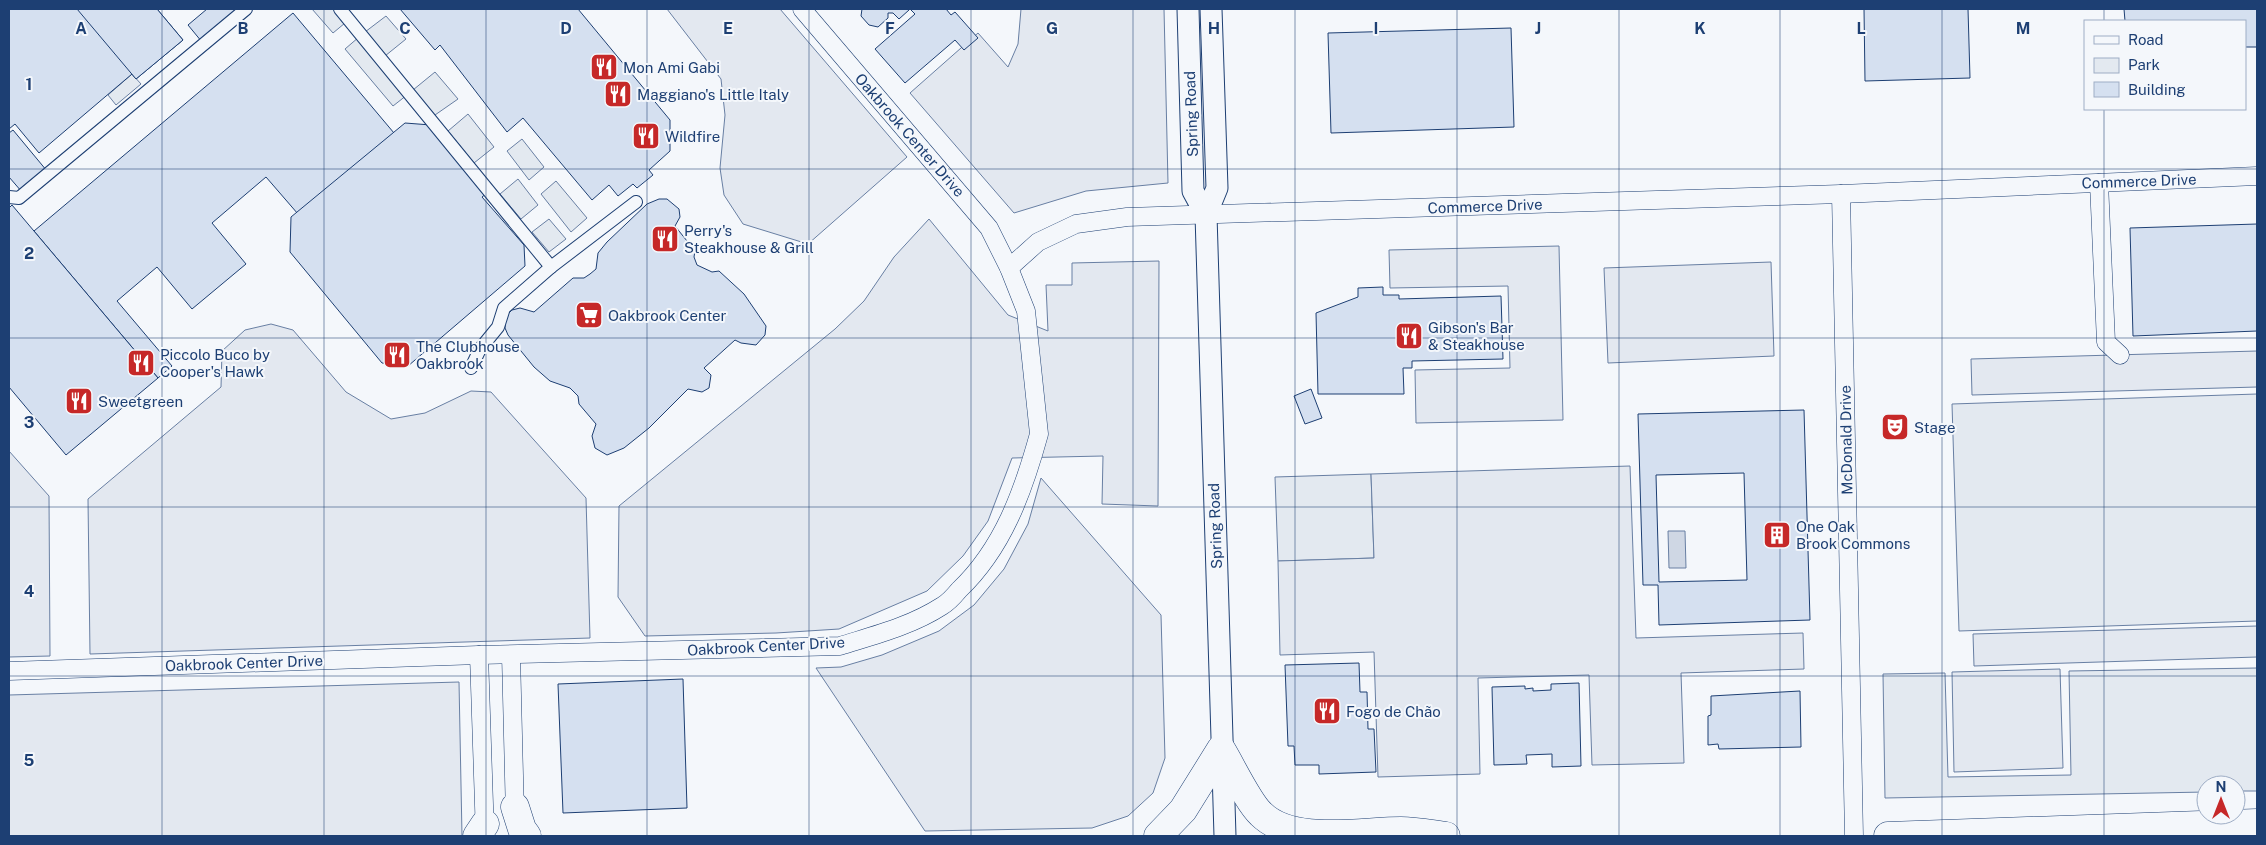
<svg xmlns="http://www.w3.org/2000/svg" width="2266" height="845" font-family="'Public Sans',sans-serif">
<rect width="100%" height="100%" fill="#f4f7fb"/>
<g fill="#e3e9f0" stroke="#687fa3">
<path d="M312,9H333L345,23L333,33Z"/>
<path d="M386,16L406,39L385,56L365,32Z"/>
<path d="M359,37L407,95L393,106L345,49Z"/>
<path d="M435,72L458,99L435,115L413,90Z"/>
<path d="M132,74L141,84L116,105L108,95Z"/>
<path d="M468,114L494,147L474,163L448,131Z"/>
<path d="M522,139L544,167L529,180L507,151Z"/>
<path d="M518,179L538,205L521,219L500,194Z"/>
<path d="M556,181L587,218L571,232L541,194Z"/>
<path d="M549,219L566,239L549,252L532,232Z"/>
<path d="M2257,394V621L1959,631L1952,404Z"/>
<path d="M1371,474L1374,558L1278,561L1275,477Z"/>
<path d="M2257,668V791H2236V785H2206V792L1885,798L1883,674L1945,673L1948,777L2071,775L2069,671Z"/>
</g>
<g fill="#e3e8f0" stroke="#687fa3">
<path d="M667,9H780L907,157L808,244L743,224L724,195L720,168L725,115L721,79Z"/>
<path d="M1021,9H1164L1168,183L1086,191L1014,213L910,93L978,33L1008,67L1018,44Z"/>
<path d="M929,219L1008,315L1048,331L1046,285H1072V263L1159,261L1158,506L1102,504L1103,456L1012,458L988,521L963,556L927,591L839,629L776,633L645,636L618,597L619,506L835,329L864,301L894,257Z"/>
<path d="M1559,246L1563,420L1416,423L1415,370L1510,368L1508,286L1390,288L1389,250Z"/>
<path d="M1771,262L1774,356L1608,363L1604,268Z"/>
<path d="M271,324L293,330L346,392L391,419L425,413L471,391L491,392L586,498L590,638L90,654L88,499L221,387L222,351L245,330Z"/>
<path d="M2257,351V387L1972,395L1971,359Z"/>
<path d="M9,451L49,496L50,656L9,657Z"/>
<path d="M1630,466L1636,638L1803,633L1804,669L1681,673L1684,763L1592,765L1589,675L1478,678L1480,774L1378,777L1374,652L1280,655L1278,561L1374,558L1371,474Z"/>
<path d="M1041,478L1161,615L1165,758L1153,793L1128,816L1092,828L925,831L816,668L841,667L882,655L939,631L974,605L1004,569L1028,524Z"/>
<path d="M2257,626V657L1974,666L1973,634Z"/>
<path d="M2060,669L2063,768L1954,772L1952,672Z"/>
<path d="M459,682L462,836H9V695Z"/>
</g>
<path fill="#cfd7e4" stroke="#687fa3" d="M1668,531H1685L1686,568H1669Z"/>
<g fill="#d5e0f0" stroke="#1d3f73" fill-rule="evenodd">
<path d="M9,9H157L183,40L136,79L132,74L39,153L15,124L9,129Z"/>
<path d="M77,9H157L183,40L136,79Z"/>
<path d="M207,9H242L202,42L188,25Z"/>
<path d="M400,9H578L670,120V151L649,170L653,175L637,188L633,184L618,196L609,185L592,200L523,118L507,132L440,45L435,50Z"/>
<path d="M862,9H908L909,10L899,19L893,13H888V18L878,27L869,25L861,16Z"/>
<path d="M910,9H946L951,15L955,12L978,38L964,50L955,40L905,83L875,49L915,14Z"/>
<path d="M1864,9H1968L1970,78L1865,81Z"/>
<path d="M2124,9H2257V47H2245V21H2125Z"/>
<path d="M293,13L394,133L298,214L266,177L212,223L246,264L192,309L157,267L117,301L172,366L158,378L34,231Z"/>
<path d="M1511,28L1514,127L1331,133L1328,33Z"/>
<path d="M405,123L431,125L487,193L482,197L524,245L525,266L408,366L382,363L290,252L291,217Z"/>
<path d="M13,130L47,171L22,192L9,177V133Z"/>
<path d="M659,199H667L679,209L680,217L675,226L695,251L694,257L697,265L712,272L719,271L744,294L766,326L765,335L756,345L741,343L735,340L704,368L711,375L709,388L702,392L688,389L649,428L624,448L607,455L595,448L592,436L596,424L579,404L578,396L570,388L550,381L534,367L508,335L505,328L506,316L512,310L520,308L534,312L573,278H584L590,274L596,269L598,253L607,242L647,204Z"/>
<path d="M12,205L158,378L66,455L9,387V208Z"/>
<path d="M2257,224V331L2133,336L2130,228Z"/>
<path d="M1383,287V295H1399V299L1501,296L1503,359L1412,361V368H1403L1404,394H1318L1316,313L1358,297V288Z"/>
<path d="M1311,389L1322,418L1305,424L1294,396Z"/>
<path d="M1804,410L1810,620L1659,625L1658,585H1643L1638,414ZM1744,473L1747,580L1659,582L1656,475Z"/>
<path d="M1359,663L1360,692H1367L1368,729H1374L1376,772L1319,774V765H1295L1294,746H1288L1285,665Z"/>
<path d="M683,679L687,808L563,813L558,684Z"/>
<path d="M1579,683L1581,766L1552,767V754L1526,755L1527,764L1494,765L1492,687L1525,686V689L1533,688V691L1551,690V684Z"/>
<path d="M1800,691L1801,747L1719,749L1718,744L1708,745V716L1711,715V696Z"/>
</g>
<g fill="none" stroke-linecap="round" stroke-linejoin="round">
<g stroke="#1d3f73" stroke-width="14">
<g id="pedestrian">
<path d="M340,9L551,267"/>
<path d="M9,197L19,198L246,9"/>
<path d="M471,368L480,349L498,327L504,308L551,267L636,202"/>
</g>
</g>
<g stroke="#1d3f73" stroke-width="19">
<g id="minor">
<path d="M2099,183L2106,342L2120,355"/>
<path d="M1841,194L1854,836"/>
<path d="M1009,268L1038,242L1076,224L1127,217L1841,194L2257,176"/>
<path d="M479,655L485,835"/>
<path d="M511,655L515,816"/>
<path d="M9,671L479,655L840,646C875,635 911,626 942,606C949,602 954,596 959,590C1003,548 1023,492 1039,434L1026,311L1009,268L989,228L802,9"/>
</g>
</g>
<g stroke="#1d3f73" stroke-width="23">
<g id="tertiary">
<path d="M1188,9L1193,191L1206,215"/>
<path d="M1211,9L1217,188L1206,215L1225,836"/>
</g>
</g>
<g stroke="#1d3f73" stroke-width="29">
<g id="primary">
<path d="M515,807L522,829L527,836"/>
<path d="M477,836L485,824"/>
<path d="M1158,836L1183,810L1221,749C1231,765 1248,802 1261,814C1292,845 1360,831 1401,831C1416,831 1431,834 1446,836"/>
<path d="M1888,836L2257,823"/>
</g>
</g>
<use href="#pedestrian" stroke="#f4f7fb" stroke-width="12"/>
<use href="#minor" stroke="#f4f7fb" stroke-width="18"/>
<use href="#tertiary" stroke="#f4f7fb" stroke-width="21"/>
<use href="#primary" stroke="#f4f7fb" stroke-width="28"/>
</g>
<path fill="none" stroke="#1d3f73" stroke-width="1" stroke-opacity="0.55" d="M162,9V836M324,9V836M486,9V836M647,9V836M809,9V836M971,9V836M1133,9V836M1295,9V836M1457,9V836M1619,9V836M1780,9V836M1942,9V836M2104,9V21M2104,109V836M9,169H2257M9,338H2257M9,507H2257M9,676H2257"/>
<defs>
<g id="restaurant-square" transform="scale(1.4375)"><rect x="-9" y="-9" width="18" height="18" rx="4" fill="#c62828" stroke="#f4f7fb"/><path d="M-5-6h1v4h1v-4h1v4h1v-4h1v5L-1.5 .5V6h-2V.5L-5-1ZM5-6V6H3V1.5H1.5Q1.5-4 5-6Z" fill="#fff"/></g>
<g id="supermarket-square" transform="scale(1.4375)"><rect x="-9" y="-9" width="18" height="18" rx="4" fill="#c62828" stroke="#f4f7fb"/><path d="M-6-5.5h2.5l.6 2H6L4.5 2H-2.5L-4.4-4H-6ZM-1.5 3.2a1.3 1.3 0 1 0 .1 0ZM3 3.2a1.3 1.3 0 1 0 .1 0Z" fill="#fff"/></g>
<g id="theatre-square" transform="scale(1.4375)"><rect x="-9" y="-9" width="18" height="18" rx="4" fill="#c62828" stroke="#f4f7fb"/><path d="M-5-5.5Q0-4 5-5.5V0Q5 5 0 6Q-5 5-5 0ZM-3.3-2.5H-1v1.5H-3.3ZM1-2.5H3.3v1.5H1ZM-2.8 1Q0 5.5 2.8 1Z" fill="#fff"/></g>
<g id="building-square" transform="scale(1.4375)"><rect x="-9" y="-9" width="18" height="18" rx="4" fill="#c62828" stroke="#f4f7fb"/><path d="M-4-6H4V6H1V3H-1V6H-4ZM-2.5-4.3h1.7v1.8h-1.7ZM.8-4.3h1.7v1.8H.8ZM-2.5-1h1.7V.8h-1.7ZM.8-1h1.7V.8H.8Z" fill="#fff"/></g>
</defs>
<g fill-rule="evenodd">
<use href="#restaurant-square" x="604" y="67"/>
<use href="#restaurant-square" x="618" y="94"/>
<use href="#restaurant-square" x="646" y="136"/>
<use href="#restaurant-square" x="665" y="239"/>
<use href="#supermarket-square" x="589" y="315"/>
<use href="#restaurant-square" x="1409" y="336"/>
<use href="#restaurant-square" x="397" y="355"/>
<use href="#restaurant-square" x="141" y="363"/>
<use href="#restaurant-square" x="79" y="401"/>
<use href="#theatre-square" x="1895" y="427"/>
<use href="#building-square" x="1777" y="535"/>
<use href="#restaurant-square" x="1327" y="711"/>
</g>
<g text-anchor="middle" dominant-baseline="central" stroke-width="4" stroke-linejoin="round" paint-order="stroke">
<g font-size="15" fill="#1d3f73" stroke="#f4f7fb" text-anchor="start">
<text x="623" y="67">Mon Ami Gabi</text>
<text x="637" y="94">Maggiano's Little Italy</text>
<text x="665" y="136">Wildfire</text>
<text x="684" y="230">Perry's<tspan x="684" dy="17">Steakhouse &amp; Grill</tspan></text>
<text x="608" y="315">Oakbrook Center</text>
<text x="1428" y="327">Gibson's Bar<tspan x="1428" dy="17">&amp; Steakhouse</tspan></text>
<text x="416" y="346">The Clubhouse<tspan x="416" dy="17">Oakbrook</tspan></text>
<text x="160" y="354">Piccolo Buco by<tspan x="160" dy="17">Cooper's Hawk</tspan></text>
<text x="98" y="401">Sweetgreen</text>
<text x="1914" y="427">Stage</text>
<text x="1796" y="526">One Oak<tspan x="1796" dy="17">Brook Commons</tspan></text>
<text x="1346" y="711">Fogo de Chão</text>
</g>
<g font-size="15" fill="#1d3f73" stroke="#f4f7fb">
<text transform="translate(1191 114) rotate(-92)">Spring Road</text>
<text transform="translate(910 135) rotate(49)">Oakbrook Center Drive</text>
<text transform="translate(2139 181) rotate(-2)">Commerce Drive</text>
<text transform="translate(1485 206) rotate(-2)">Commerce Drive</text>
<text transform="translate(1846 440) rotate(-91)">McDonald Drive</text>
<text transform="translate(1215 526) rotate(-92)">Spring Road</text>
<text transform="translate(766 646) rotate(-3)">Oakbrook Center Drive</text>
<text transform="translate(244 663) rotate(-2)">Oakbrook Center Drive</text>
</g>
</g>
<g font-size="16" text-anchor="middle" font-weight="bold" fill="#1d3f73" stroke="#f4f7fb" stroke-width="4" stroke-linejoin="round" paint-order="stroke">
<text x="81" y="34">A</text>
<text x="243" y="34">B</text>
<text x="405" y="34">C</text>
<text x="566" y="34">D</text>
<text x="728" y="34">E</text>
<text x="890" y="34">F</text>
<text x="1052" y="34">G</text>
<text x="1214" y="34">H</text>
<text x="1376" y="34">I</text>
<text x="1538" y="34">J</text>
<text x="1700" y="34">K</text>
<text x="1861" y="34">L</text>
<text x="2023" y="34">M</text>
<text x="29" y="90">1</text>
<text x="29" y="259">2</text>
<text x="29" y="428">3</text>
<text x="29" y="597">4</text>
<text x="29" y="766">5</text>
</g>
<rect width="2266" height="845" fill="none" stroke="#1d3f73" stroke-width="20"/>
<rect x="2084" y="20" width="162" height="90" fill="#f4f7fb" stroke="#9eadc5"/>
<rect x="2094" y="36" width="25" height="8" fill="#f4f7fb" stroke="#9eadc5"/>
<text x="2128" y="45" font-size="15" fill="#1d3f73">Road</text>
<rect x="2094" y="58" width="25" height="15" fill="#e3e9f0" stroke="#9eadc5"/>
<text x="2128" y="70" font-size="15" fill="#1d3f73">Park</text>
<rect x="2094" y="82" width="25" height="15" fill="#d5e0f0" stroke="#9eadc5"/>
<text x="2128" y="95" font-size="15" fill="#1d3f73">Building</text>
<g transform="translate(2221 800)"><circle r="24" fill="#f4f7fb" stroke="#9eadc5"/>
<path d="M0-4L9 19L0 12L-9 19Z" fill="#c62828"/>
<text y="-8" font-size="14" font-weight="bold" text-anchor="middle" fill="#1d3f73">N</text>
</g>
</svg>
